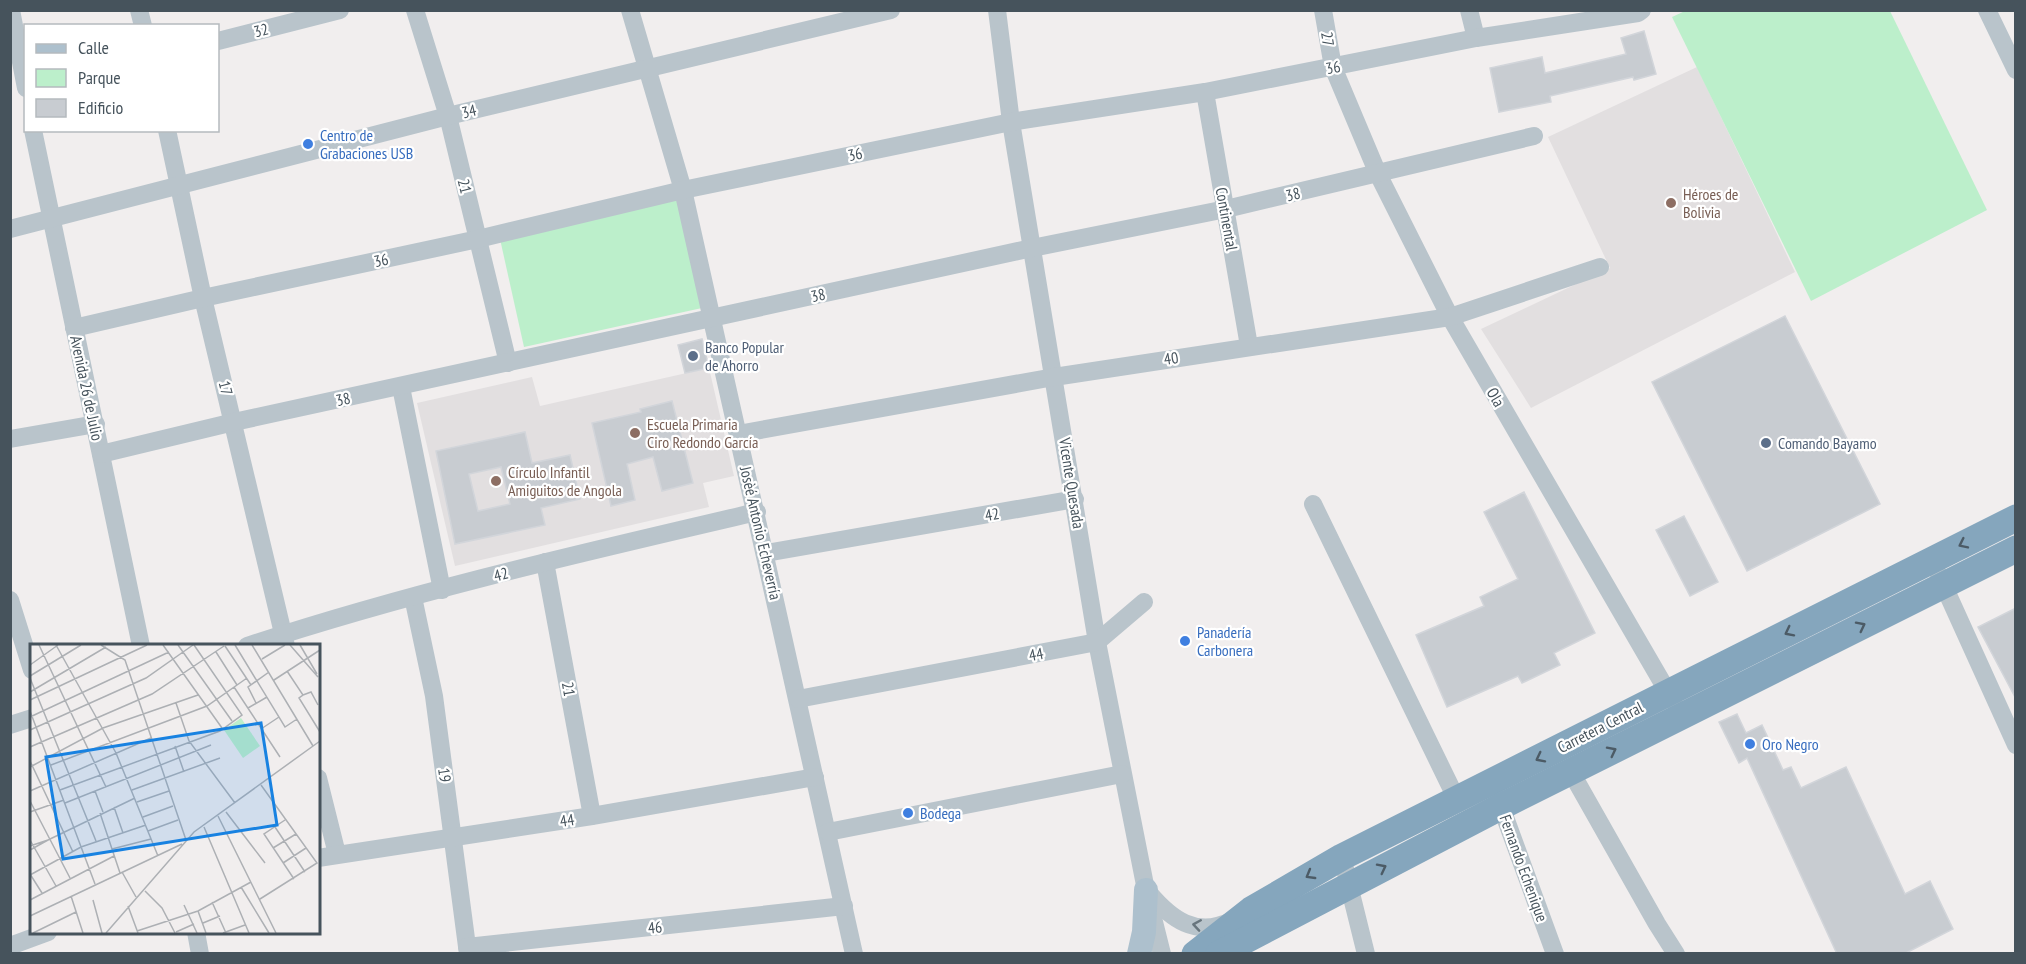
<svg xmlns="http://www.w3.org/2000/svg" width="2026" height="964" font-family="'PT Sans Narrow',sans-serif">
<rect width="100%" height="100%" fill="#f1eeee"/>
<g fill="#e2dfe0">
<path d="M1697,67L1795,272L1531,408L1481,329L1610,268L1548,137Z"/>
<path d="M709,368L734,476L703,483L709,507L455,566L417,403L532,377L540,406Z"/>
</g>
<g fill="#bcefcb">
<path d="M1685,11H1890L1987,210L1811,301L1672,17Z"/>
<path d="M678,199L702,308L524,347L500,239Z"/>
</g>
<g fill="#c8ccd1" stroke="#d2d5da" stroke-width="1.5" fill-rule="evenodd">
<path d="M1644,31L1656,74L1634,80L1633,77L1550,96L1551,102L1499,112L1490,68L1542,57L1545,73L1626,54L1621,38Z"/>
<path d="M1785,316L1880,504L1747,571L1652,382Z"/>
<path d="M702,339L709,368L685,373L678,345Z"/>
<path d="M672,401L693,483L662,491L653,457L627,464L635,500L611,506L592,423L641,412L640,409Z"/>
<path d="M525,432L532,463L570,455L580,499L541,508L545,525L455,544L436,451ZM501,467L510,504L478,511L469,474Z"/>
<path d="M1524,492L1595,633L1554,653L1560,665L1522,683L1518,676L1447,707L1416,635L1484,606L1480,597L1518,579L1484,512Z"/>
<path d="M1684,516L1718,582L1690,596L1656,530Z"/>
<path d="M2016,608V699L1978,627Z"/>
<path d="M1737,714L1746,733L1762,725L1783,770L1791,767L1801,788L1846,767L1905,894L1930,881L1953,929L1904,954H1837L1747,758L1739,763L1719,722Z"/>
</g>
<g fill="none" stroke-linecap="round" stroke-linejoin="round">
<g stroke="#b9c4cb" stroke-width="18">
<path d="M11,10L26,88"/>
<path d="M139,10L143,26"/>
<path d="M415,10L448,116L508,363"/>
<path d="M630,10L683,190L854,954"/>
<path d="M997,10L1011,122L1097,642L1146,890L1162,954"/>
<path d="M1323,10L1333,67L1378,174L1450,317L1673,701"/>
<path d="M1469,10L1476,38"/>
<path d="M1987,10L2016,70"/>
<path d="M218,41L340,10"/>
<path d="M1205,92L1249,346"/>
<path d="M33,130L141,646"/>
<path d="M167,130L203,298L286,646"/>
<path d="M10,229L448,116L891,10"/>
<path d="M74,328L203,298L478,239L683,190L1011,122L1205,92L1476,38L1638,13L1642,10"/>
<path d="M401,387L442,590"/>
<path d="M738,434L1054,377L1450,317L1600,267"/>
<path d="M10,439L96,424"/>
<path d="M101,454L234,422L1032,248L1226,209L1534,136"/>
<path d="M1313,504L1457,800"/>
<path d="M766,553L1075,499"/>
<path d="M545,562L592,816"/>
<path d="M1939,575L2016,745"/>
<path d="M413,597L434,696L468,954"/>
<path d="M10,600L32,670"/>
<path d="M247,646C414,591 586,552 757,512"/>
<path d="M798,699L1097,642L1144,602"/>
<path d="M10,725L32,718"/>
<path d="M1571,772L1657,924L1676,954"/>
<path d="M318,778L337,854"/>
<path d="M1498,798L1555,954"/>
<path d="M828,832L1122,774"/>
<path d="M1342,857L1366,954"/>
<path d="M318,858L592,816L815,777"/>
<path d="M1149,893C1171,919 1196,938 1231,921"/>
<path d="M196,932L200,954"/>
<path d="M10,946L48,932"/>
<path d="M467,947L844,906"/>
</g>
<path stroke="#adc0cd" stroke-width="24" d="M1139,954L1144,932L1146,890"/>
<g stroke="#85a6bd" stroke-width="27">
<path d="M1195,954L1251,910L1342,857L2016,518"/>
<path d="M1219,954L1502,806L2016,549"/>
</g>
</g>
<defs><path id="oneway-chevron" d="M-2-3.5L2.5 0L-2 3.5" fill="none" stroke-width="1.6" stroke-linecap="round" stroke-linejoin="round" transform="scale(1.5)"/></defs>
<g stroke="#4c5b66">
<use href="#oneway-chevron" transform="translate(1963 544) rotate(154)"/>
<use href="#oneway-chevron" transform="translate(1861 626) rotate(-27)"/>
<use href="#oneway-chevron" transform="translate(1789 632) rotate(153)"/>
<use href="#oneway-chevron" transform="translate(1612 751) rotate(-27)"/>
<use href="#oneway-chevron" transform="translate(1540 758) rotate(153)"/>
<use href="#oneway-chevron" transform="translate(1382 868) rotate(-27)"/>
<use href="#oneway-chevron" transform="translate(1310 875) rotate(150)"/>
</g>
<use stroke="#68757d" href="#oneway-chevron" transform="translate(1197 925) rotate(-171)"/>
<g fill="#3f7fe0" stroke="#fff" stroke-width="2">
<circle cx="308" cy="144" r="6"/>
<circle cx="1185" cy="641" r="6"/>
<circle cx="1750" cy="744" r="6"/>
<circle cx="908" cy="813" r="6"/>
</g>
<g fill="#8d6e63" stroke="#fff" stroke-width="2">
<circle cx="1671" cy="203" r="6"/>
<circle cx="635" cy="433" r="6"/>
<circle cx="496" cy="481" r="6"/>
</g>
<g fill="#5c6f8a" stroke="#fff" stroke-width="2">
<circle cx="693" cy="356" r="6"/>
<circle cx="1766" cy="443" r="6"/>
</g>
<g text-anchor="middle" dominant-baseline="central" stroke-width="4.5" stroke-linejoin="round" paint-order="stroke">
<g font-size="16" fill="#46535c" stroke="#fff">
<text transform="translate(261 30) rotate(-14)">32</text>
<text transform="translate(1328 39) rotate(81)">27</text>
<text transform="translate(1333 67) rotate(-11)">36</text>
<text transform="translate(469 111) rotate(-13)">34</text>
<text transform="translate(855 154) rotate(-12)">36</text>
<text transform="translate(465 186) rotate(76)">21</text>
<text transform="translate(1293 194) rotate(-13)">38</text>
<text transform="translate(1227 219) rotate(80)">Continental</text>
<text transform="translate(381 260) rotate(-12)">36</text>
<text transform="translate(818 295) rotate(-12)">38</text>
<text transform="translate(1171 358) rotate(-9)">40</text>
<text transform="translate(87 388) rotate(78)">Avenida 26 de Julio</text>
<text transform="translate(226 388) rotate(76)">17</text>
<text transform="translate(1496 397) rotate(60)">Ola</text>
<text transform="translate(343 399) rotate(-12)">38</text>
<text transform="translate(1072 483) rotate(81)">Vicente Quesada</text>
<text transform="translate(992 514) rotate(-10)">42</text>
<text transform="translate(761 533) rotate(77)">Josèé Antonio Echeverría</text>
<text transform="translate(501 574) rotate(-15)">42</text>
<text transform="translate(1036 654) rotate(-11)">44</text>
<text transform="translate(569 689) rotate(80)">21</text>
<text transform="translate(1600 727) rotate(-27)">Carretera Central</text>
<text transform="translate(445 775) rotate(82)">19</text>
<text transform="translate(567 820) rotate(-9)">44</text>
<text transform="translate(1524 868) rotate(70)">Fernando Echenique</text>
<text transform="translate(655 927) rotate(-6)">46</text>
</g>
<g font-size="16" fill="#366cbe" stroke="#fff" text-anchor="start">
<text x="320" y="135">Centro de<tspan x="320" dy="18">Grabaciones USB</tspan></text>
<text x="1197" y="632">Panadería<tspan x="1197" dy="18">Carbonera</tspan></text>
<text x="1762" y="744">Oro Negro</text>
<text x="920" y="813">Bodega</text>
</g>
<g font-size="16" fill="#785e54" stroke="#fff" text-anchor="start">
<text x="1683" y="194">Héroes de<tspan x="1683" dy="18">Bolivia</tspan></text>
<text x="647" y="424">Escuela Primaria<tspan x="647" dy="18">Ciro Redondo García</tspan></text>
<text x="508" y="472">Círculo Infantil<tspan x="508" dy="18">Amiguitos de Angola</tspan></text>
</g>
<g font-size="16" fill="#4e5e75" stroke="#fff" text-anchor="start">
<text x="705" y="347">Banco Popular<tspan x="705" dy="18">de Ahorro</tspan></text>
<text x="1778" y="443">Comando Bayamo</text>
</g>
</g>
<g transform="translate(30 644)">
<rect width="290" height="290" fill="#f1eeee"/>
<path d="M211,74L230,102L213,114L194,86Z" fill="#bcefcb"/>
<path fill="none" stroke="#adb0b4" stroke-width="1.5" d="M9,1L76,143M26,1L86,109L128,212M71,1L95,16L156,196M133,1L192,84M148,1L202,77M205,1L255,83L267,75M222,1L283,102M260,1L288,33M270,1L287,30M195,2L221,41M186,8L207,41M232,15L255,1M0,21L28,1M257,27L273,51L269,54L290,88M0,32L51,1M0,34L66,197M244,36L290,6M204,43L250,113M0,48L76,3M273,51L281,48L288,61M0,56L117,1M146,59L159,97L205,159M226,59L218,43L239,28M218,64L237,53M0,67L65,240M0,73L139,8M231,85L249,73M0,86L116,34L163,1M145,102L154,128M0,103L122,50L194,2M0,117L43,208M21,121L177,62L217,34M0,123L73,84L168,51M30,146L190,87L212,71L164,1M102,146L190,114M0,147L121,94M65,147L73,168M0,157L40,234M107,158L139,147M35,159L181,101M84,163L93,189M0,168L34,156M196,168L235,219M70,169L90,229M188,172L246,289M113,173L143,162M255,176L234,190L264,235M174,183L219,289M245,183L275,228M118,187L148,176M0,196L26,242M18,196L105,154M0,202L18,196L0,206M243,204L266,190M82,205L121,195M253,219L276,204M92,228L106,253M0,230L12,249M0,231L51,203L116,181M211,243L239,289M115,247L132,264L145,289M41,252L53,289M230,255L287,219L231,141M0,256L84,212M63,256L72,289M182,258L196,289M154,261L167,289M98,262L108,289M168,267L176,289M0,272L152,200M173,279L190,272M107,287L168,267L221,238M146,288L164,280M3,289L46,268M76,289L164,188L290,97M193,289L215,281"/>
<path fill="#1882e1" fill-opacity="0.15" stroke="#1882e1" stroke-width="3" d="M231,79L247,181L33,215L16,113Z"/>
<rect width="290" height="290" fill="none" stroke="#46535c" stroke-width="3"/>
</g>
<rect width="2026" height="964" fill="none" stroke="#46535c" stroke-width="24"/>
<rect x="24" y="24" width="195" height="108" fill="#ffffff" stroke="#b5babe" stroke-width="1.5"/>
<rect x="36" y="44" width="30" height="9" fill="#adc0cd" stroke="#b5babe" stroke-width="1.5"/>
<text x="78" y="54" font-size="18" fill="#46535c">Calle</text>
<rect x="36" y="69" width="30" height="18" fill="#bcefcb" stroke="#b5babe" stroke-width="1.5"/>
<text x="78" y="84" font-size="18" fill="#46535c">Parque</text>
<rect x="36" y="99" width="30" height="18" fill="#c8ccd1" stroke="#b5babe" stroke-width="1.5"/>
<text x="78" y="114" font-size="18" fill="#46535c">Edificio</text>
</svg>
